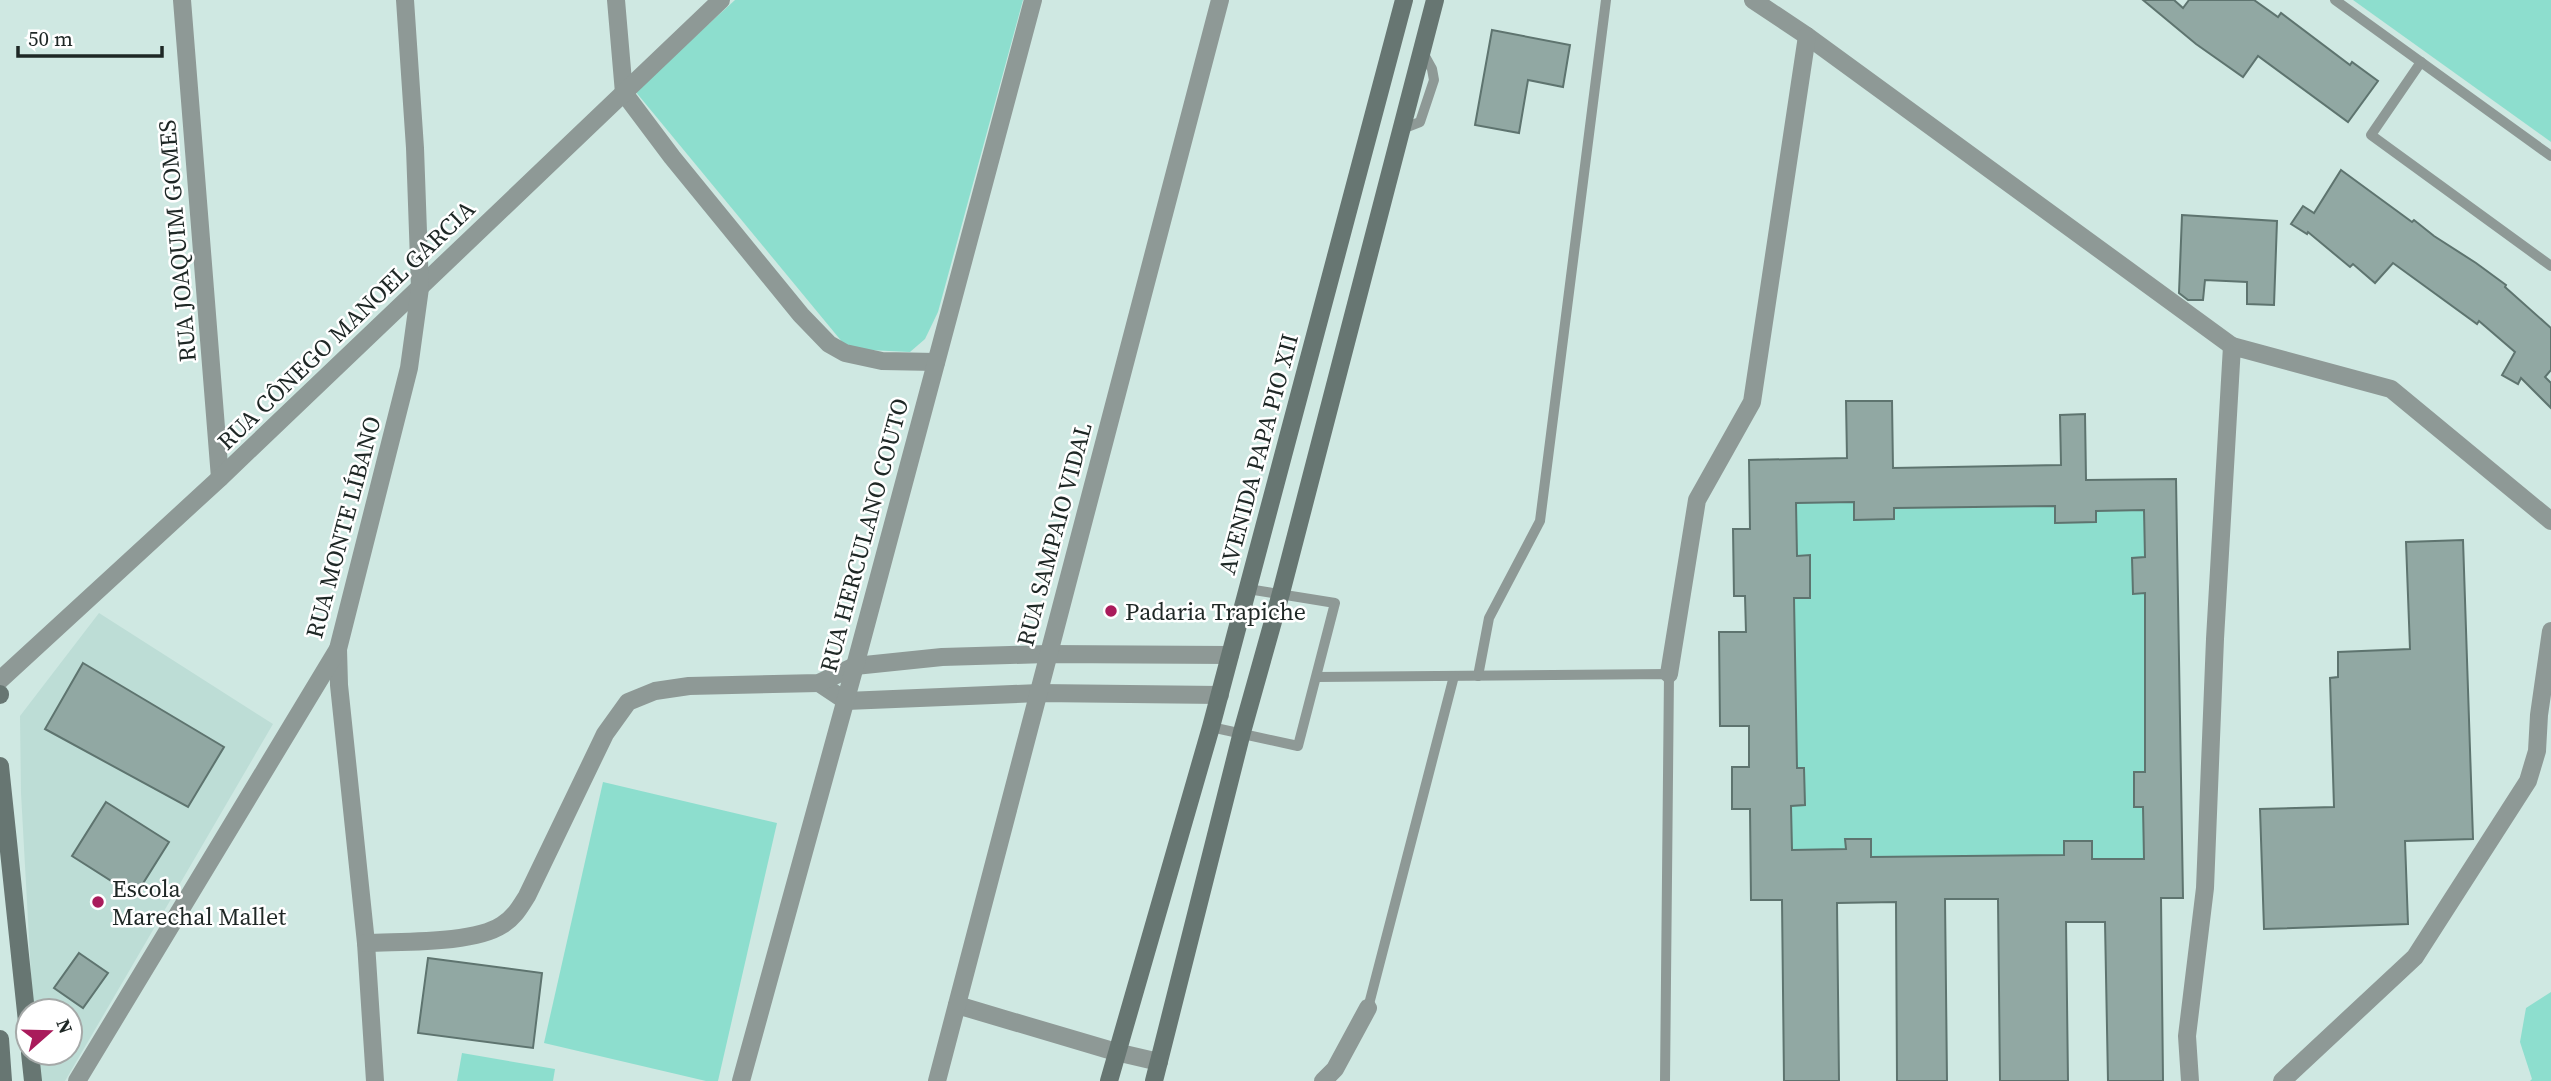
<svg xmlns="http://www.w3.org/2000/svg" width="2551" height="1081" font-family="'Source Serif 4',serif">
<rect width="100%" height="100%" fill="#cfe8e2"/>
<path fill="#bdddd6" d="M99,613L273,724L65,1081H39L35,1053H70V1011H33L21,793L20,716Z"/>
<g fill="#8ddece">
<path d="M735,0H1023L938,312L925,339L910,352L848,349L635,91Z"/>
<path d="M2353,0H2551V142Z"/>
<path d="M1854,502V520L1894,519V508L2055,506L2056,523L2095,522L2096,511L2144,510L2145,557L2132,558L2133,594L2145,593V772L2134,773V807H2143L2144,859H2092V841H2064V855L1871,857L1846,839V849L1792,850L1791,806L1805,805L1804,768H1797L1794,598H1810V556H1797L1796,503Z"/>
<path d="M603,782L777,823L718,1081H706L544,1043Z"/>
<path d="M2551,992V1081H2530L2532,1079L2520,1042L2526,1008Z"/>
<path d="M462,1053L555,1069L553,1081H457Z"/>
</g>
<g fill="#91a8a3" stroke="#5e746f" stroke-width="2" fill-rule="evenodd">
<path d="M2143,0H2174L2183,8L2189,0H2254L2278,17L2281,13L2350,65L2352,62L2378,81L2348,122L2258,56L2243,77L2196,44Z"/>
<path d="M1492,30L1570,45L1563,87L1528,80L1519,133L1475,125Z"/>
<path d="M2341,170L2412,222L2414,220L2434,236L2476,263L2506,285L2505,287L2551,328V370L2545,377L2551,383V408L2521,378L2518,384L2502,375L2515,352L2479,321L2477,324L2393,263L2375,283L2353,264L2350,267L2308,232L2307,234L2291,224L2303,206L2314,213Z"/>
<path d="M2182,215L2277,221L2274,305L2247,304V282L2205,280L2203,300H2188L2179,293Z"/>
<path d="M1846,401H1892L1893,468L2061,465L2060,415L2085,414L2086,480L2176,479L2183,898H2161L2163,1081H2108L2105,922H2066L2068,1081H2000L1998,899H1945L1947,1081H1897L1896,902L1837,903L1839,1081H1784L1782,900H1751L1750,809H1732V767H1749V726H1720L1719,632H1746L1745,596H1734L1733,529H1750L1749,460L1847,458ZM1854,502V520L1894,519V508L2055,506V523L2096,522V511L2144,510L2145,557L2132,558L2133,594L2145,593V772H2134V807H2143L2144,859H2092V841H2064V855L1871,857V839H1845L1846,849L1792,850L1791,806L1805,805L1804,768H1797L1794,598H1810V555L1797,556L1796,503Z"/>
<path d="M2463,540L2473,839L2405,841L2408,924L2264,929L2260,809L2334,807L2330,678L2338,677V652L2410,649L2406,542Z"/>
<path d="M83,663L224,747L188,807L45,729Z"/>
<path d="M106,802L169,842L135,896L72,856Z"/>
<path d="M79,953L108,973L83,1008L54,988Z"/>
<path d="M428,958L542,973L533,1048L418,1033Z"/>
</g>
<g fill="none" stroke-linecap="round" stroke-linejoin="round">
<g stroke="#8e9996" stroke-width="10">
<path d="M2335,0L2551,156"/>
<path d="M2421,62L2371,135L2551,266"/>
<path d="M1402,129L1420,122L1434,80L1432,69L1422,51"/>
<path d="M1478,676L1489,618L1540,521L1606,0"/>
<path d="M1317,677L1669,674L1665,1081"/>
<path d="M1211,727L1298,746L1335,603L1248,589"/>
<path d="M1368,1008L1454,676"/>
</g>
<g stroke="#8e9996" stroke-width="18">
<path d="M182,0L220,478"/>
<path d="M616,0L624,93L672,157L801,315L829,344L845,353L882,361L936,362"/>
<path d="M1753,0L1807,36L2232,346"/>
<path d="M338,649L339,685L366,943L375,1081"/>
<path d="M1669,674L1697,500L1752,402L1807,36"/>
<path d="M0,680L220,478L721,0"/>
<path d="M819,683L846,701L1039,693L1220,695"/>
<path d="M366,943C402,941 473,944 502,925C514,918 520,907 527,896L605,734L628,702L655,691L689,686L819,683L855,666L942,657L1047,654L1230,655"/>
<path d="M957,1005L1116,1052L1159,1062"/>
<path d="M77,1081L338,649L409,368L420,288L415,148L405,0"/>
<path d="M741,1081L855,666L1033,0"/>
<path d="M937,1081L1220,0"/>
<path d="M1323,1081L1335,1069L1368,1008"/>
<path d="M2190,1081L2187,1036L2205,888L2215,639L2232,346L2391,389L2551,521"/>
<path d="M2282,1081L2415,957L2528,781L2537,751L2539,715L2551,631"/>
</g>
<g stroke="#677672" stroke-width="18">
<path d="M0,694V695"/>
<path d="M0,766L28,1031"/>
<path d="M0,1039L3,1081"/>
<path d="M30,1053L33,1081"/>
<path d="M1109,1081L1211,727L1404,0"/>
<path d="M1154,1081L1242,732L1281,593L1435,0"/>
</g>
</g>
<g fill="#a91b5b" stroke="#fff" stroke-width="2.5">
<circle cx="1111" cy="611" r="7"/>
<circle cx="98" cy="902" r="7"/>
</g>
<g text-anchor="middle" dominant-baseline="central" stroke-width="5" stroke-linejoin="round" paint-order="stroke">
<g font-size="24" fill="#1e2725" stroke="#fff">
<text transform="translate(177 241) rotate(-95)">RUA JOAQUIM GOMES</text>
<text transform="translate(346 325) rotate(-44)">RUA CÔNEGO MANOEL GARCIA</text>
<text transform="translate(1258 454) rotate(-75)">AVENIDA PAPA PIO XII</text>
<text transform="translate(343 527) rotate(-75)">RUA MONTE LÍBANO</text>
<text transform="translate(1054 534) rotate(-75)">RUA SAMPAIO VIDAL</text>
<text transform="translate(864 535) rotate(-75)">RUA HERCULANO COUTO</text>
</g>
<g font-size="24" fill="#1e2725" stroke="#fff" text-anchor="start">
<text x="1125" y="611">Padaria Trapiche</text>
<text x="112" y="888">Escola<tspan x="112" dy="28">Marechal Mallet</tspan></text>
</g>
</g>
<g transform="translate(49 1032) rotate(70)"><circle r="33" fill="#ffffff" stroke="#a5a9a8" stroke-width="2"/>
<path d="M0-5L12 26L0 18L-12 26Z" fill="#a91b5b"/>
<text y="-10" font-size="19" font-weight="bold" text-anchor="middle" fill="#1e2725">N</text>
</g>
<path d="M18 46v10h144v-10" fill="none" stroke="#1e2725" stroke-width="3.5"/>
<text x="28" y="46" font-size="21" fill="#1e2725" stroke="#ffffff" stroke-width="5" paint-order="stroke">50 m</text>
</svg>
